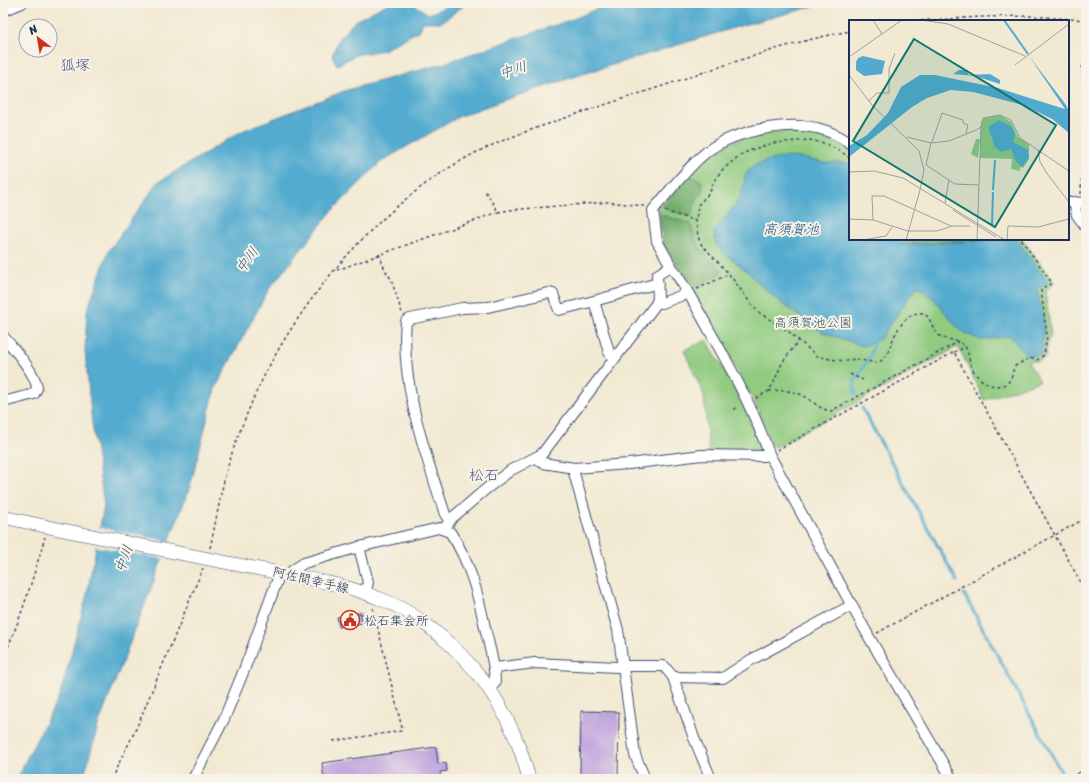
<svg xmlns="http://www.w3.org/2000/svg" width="1089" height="782" font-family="Sriracha,'Klee One',sans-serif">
<rect width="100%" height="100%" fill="#f7f3e8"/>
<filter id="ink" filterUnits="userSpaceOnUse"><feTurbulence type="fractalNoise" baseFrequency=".025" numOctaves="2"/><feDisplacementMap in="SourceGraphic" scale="8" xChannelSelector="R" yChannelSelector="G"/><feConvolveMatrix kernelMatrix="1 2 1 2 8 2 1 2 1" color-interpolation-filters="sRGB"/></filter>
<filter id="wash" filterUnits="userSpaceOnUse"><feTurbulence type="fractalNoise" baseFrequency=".012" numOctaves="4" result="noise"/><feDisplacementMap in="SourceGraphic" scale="16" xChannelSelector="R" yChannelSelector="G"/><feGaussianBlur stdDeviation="0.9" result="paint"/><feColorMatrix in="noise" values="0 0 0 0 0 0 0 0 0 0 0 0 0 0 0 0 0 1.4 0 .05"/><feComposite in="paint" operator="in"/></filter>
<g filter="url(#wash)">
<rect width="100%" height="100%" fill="#f2e9d2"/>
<g fill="#90cb80" stroke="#567d6f">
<path d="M768,131H810L826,134L850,147V239H1022L1055,283L1045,291L1051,334L1047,345L1046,357L1037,362L1031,360L1028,362L1040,381L984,400L960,350L957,347L776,447L771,445L759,411L754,401L684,274L663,244L659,208L709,155C726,142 747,137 768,131Z"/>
<path d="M707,340L747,412L760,447L759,452L709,454L704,395L684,350Z"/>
</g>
<g fill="#74af6e" stroke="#486f66">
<path d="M689,176L698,179L702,182V193L695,202L694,209L691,216L671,211L662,205Z"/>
<path d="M659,214L691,224C696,251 705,253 722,270L721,273L692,288L684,274L663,244Z"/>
<path d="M898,239H1016L901,245Z"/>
</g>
<g fill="#52abcf" stroke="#366d96">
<path d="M389,3H411L429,14L454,3H467L442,22H423L420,30L384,50L356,55L337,65L332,56L339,38L355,21Z"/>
<path d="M611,3H826L740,26L589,72L507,99L460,116L382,161L332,211L269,289L215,389L190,487L99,723L83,779H16L60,695L86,599L104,506L92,423L85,351L87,311L108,252L158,182L242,131L347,90L442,64L573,19Z"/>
<path d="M787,157L803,158L823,163H846L850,165V239H898L901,245L1016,239L1049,283L1037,288L1044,323V335L1041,355L1027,356L1010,336L982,340L975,338L959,329L933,298L917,286L880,339L863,346L822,332L781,303L734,260L724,254L716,244L714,232L739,200L745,181V175L753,166L765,161Z"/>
</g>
<path fill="#f2e9d2" d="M98,527L171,542L164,559L94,546Z"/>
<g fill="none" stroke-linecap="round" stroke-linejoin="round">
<g stroke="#52abcf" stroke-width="3">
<path d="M856,394C848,380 864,370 869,358C871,353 872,348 874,343"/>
<path d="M862,408L957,581"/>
<path d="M964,594L1065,779"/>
</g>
</g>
<g id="blocks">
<g fill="#b899dc">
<path d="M361,613L363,623L339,627L337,617Z"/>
<path d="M581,711L619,712L618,779H580Z"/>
<path d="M436,747L438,764L446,763L447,771L440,772L441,779H324L322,763Z"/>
</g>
</g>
</g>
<g filter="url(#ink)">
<use href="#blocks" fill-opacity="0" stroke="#3b4b6f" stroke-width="1"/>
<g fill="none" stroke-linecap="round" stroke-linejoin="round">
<g stroke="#3b4b6f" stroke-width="12">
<g id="minor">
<path d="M3,11L22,3"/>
<path d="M1068,202L1086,203"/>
<path d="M1074,202L1077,215L1086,227"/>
<path d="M671,266C687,289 700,313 713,337C735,375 755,413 769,454L869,637L952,779"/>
<path d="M594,301L658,283"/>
<path d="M657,301L662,303L688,293"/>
<path d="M3,336C13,348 36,373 37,388L34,394L3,402"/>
<path d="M536,458L543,463L574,468L629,464L702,455L764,456L769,454"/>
<path d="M574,468V473L618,630L635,755L645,779"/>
<path d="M449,520L445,514C426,456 400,383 406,321L410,319L462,308L488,307L548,293L553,294L559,310L594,301L609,352L614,359"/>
<path d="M444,529L452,518L486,489L511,470L542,454L656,304L658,300L657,275L671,266L657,241L653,210C670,191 689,165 709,150C735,131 786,121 817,128C829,131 840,136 850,143"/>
<path d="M359,547L368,582L365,594"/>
<path d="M290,575L293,570L304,563L359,547L439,528L450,532C470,561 479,598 486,632C490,649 495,665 495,683L489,689"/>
<path d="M495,668L535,663L617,667L622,666H664L673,677L694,738L711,779"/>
<path d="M673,677L723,678L749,661L852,605"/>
<path d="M193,779L224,719L244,670L280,573"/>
<path d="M1079,779L1086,775"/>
</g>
</g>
<g stroke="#3b4b6f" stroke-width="14">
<path id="major" d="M3,517L58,529L325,582C343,586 361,591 378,598C398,605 417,617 433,630C482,668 514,719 529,779"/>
</g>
<g stroke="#3b4b6f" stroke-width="1.5" stroke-dasharray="3 3" stroke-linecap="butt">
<path d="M915,21L981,17L1028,16L1086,20"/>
<path d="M850,158L840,151L826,144L810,140L773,143L751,150L740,155L721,171L714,181L710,192L698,205L696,221L698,237L701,244L729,274L749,301L758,312L788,331L817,356L830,359L844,361L855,359L877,363C880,362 884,359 886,356C889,352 890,346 892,342C896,331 905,315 918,313C930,311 931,327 937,334C944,341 955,338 962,344C969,349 968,356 970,363C974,375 984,385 996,386C1001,386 1007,385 1010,380C1013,376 1012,371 1015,366L1030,358L1037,360L1044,355L1047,336L1041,290L1052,283L1021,239"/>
<path d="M1081,194L1084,123L1082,68L1084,62L1086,61"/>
<path d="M665,211L696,221"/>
<path d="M498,212L510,210L608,202L644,206"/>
<path d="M379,254L385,270L391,279L402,313"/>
<path d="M337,270L498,212L490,198L484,190"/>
<path d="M697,289L729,274"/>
<path d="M954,352L960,350L965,346"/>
<path d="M850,374L863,380"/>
<path d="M769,391C780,390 793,390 804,396C813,401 820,410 831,411L958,342"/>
<path d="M756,398L769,391L774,382L782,363L799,340"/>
<path d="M734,409L739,407"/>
<path d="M777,450L954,352L1086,592"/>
<path d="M210,548C216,522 220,495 227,469C232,452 238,435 245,419C285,314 377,203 477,152C500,141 524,132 548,124C579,113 610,103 641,93C710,71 779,44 850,31"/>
<path d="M877,633L1086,518"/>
<path d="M3,658C21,619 33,578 45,537"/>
<path d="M333,741L401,731L402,728L373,608"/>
<path d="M111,779L136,729L203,568"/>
</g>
<use href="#minor" stroke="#fff" stroke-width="10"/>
<use href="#major" stroke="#fff" stroke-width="13"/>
</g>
</g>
<defs>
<g id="civic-ring" transform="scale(1)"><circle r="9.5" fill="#f7f3e8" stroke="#c8321e" stroke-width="1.5"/><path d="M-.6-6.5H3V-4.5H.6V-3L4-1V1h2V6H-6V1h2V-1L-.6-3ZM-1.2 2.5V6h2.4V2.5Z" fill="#c8321e"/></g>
</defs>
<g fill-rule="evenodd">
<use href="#civic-ring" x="350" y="620"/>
</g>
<g text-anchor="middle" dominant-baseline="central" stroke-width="4" stroke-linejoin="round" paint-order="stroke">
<g font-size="13" fill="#385666" stroke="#f7f3e8">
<text x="813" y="322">高須賀池公園</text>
</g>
<g font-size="13" fill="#1b2f5e" stroke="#f7f3e8">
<text transform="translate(311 580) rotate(13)">阿佐間幸手線</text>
</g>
<g font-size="13" fill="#1b2f5e" stroke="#f7f3e8" text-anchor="start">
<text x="364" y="620">松石集会所</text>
</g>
<g font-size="14" font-style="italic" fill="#2c5480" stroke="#f7f3e8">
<text transform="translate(513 70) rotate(-18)">中川</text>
<text x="791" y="229">高須賀池</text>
<text transform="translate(247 260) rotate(-54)">中川</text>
<text transform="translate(124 559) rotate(-70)">中川</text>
</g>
<g font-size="15" fill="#52548a" stroke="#f7f3e8">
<text x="75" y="65">狐塚</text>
<text x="484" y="475">松石</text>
</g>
</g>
<g transform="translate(849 20)">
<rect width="220" height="220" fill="#f2e9d2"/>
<path d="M151,95L162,102L169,117L180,124V139L174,148L171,147V151L162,149L163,139L131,138L132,103L135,98ZM127,119H131L129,138L122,134Z" fill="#90cb80"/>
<path d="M14,36L36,41L33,54L15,56L7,50V42L9,38ZM180,36L217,85L220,91V113L203,99L174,85L124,72L102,70L78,78L63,87L0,137V126L18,115L39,93L52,67L71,55H86L149,68L216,89ZM110,50H117L120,55L141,54L151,60V64L126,56L104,54ZM150,100L163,107L166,114L164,122L179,130L180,138L173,147L166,140L162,129L152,132L146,127L139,107Z" fill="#52abcf"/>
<path fill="none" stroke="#52abcf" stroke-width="2" d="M155,0L179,34M144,170L146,140M143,205L144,172"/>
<path fill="none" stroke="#9c9fa4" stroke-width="1" d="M24,0L33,14M72,0L99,4L176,36M0,37L53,0M166,45L220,4M0,55L23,85L70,131L75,150L71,170M20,81L28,73H40V49L46,33M58,117L82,123L100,121L127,110L132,107L134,98L151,95L162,100L171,118L220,151M83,122L93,93L114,100V103L119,105L117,114M189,130L191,142L199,155L220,182M77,145L106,164L129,165M77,145L82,123M0,152L25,151L54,158L156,220M96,183L100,160M104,190L147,217M0,199L24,200L59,211H88L103,206H121M24,200L23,176H35L102,206M14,220L37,216L43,207M57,220L71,170M128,220L132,107M158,220L159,206L189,207L220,199"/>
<path fill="#0f766e" fill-opacity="0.15" stroke="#0f766e" stroke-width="2" d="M65,19L207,105L146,207L4,121Z"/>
<rect width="220" height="220" fill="none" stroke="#1b2f5e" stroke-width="2"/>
</g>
<rect width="1089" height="782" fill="none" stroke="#f7f3e8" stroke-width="16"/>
<g transform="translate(38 38) rotate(329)"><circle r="19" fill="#f7f3e8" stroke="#9fa5b1"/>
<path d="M0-3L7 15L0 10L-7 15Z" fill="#c8321e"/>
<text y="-6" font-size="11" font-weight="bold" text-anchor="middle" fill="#1b2f5e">N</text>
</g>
</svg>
